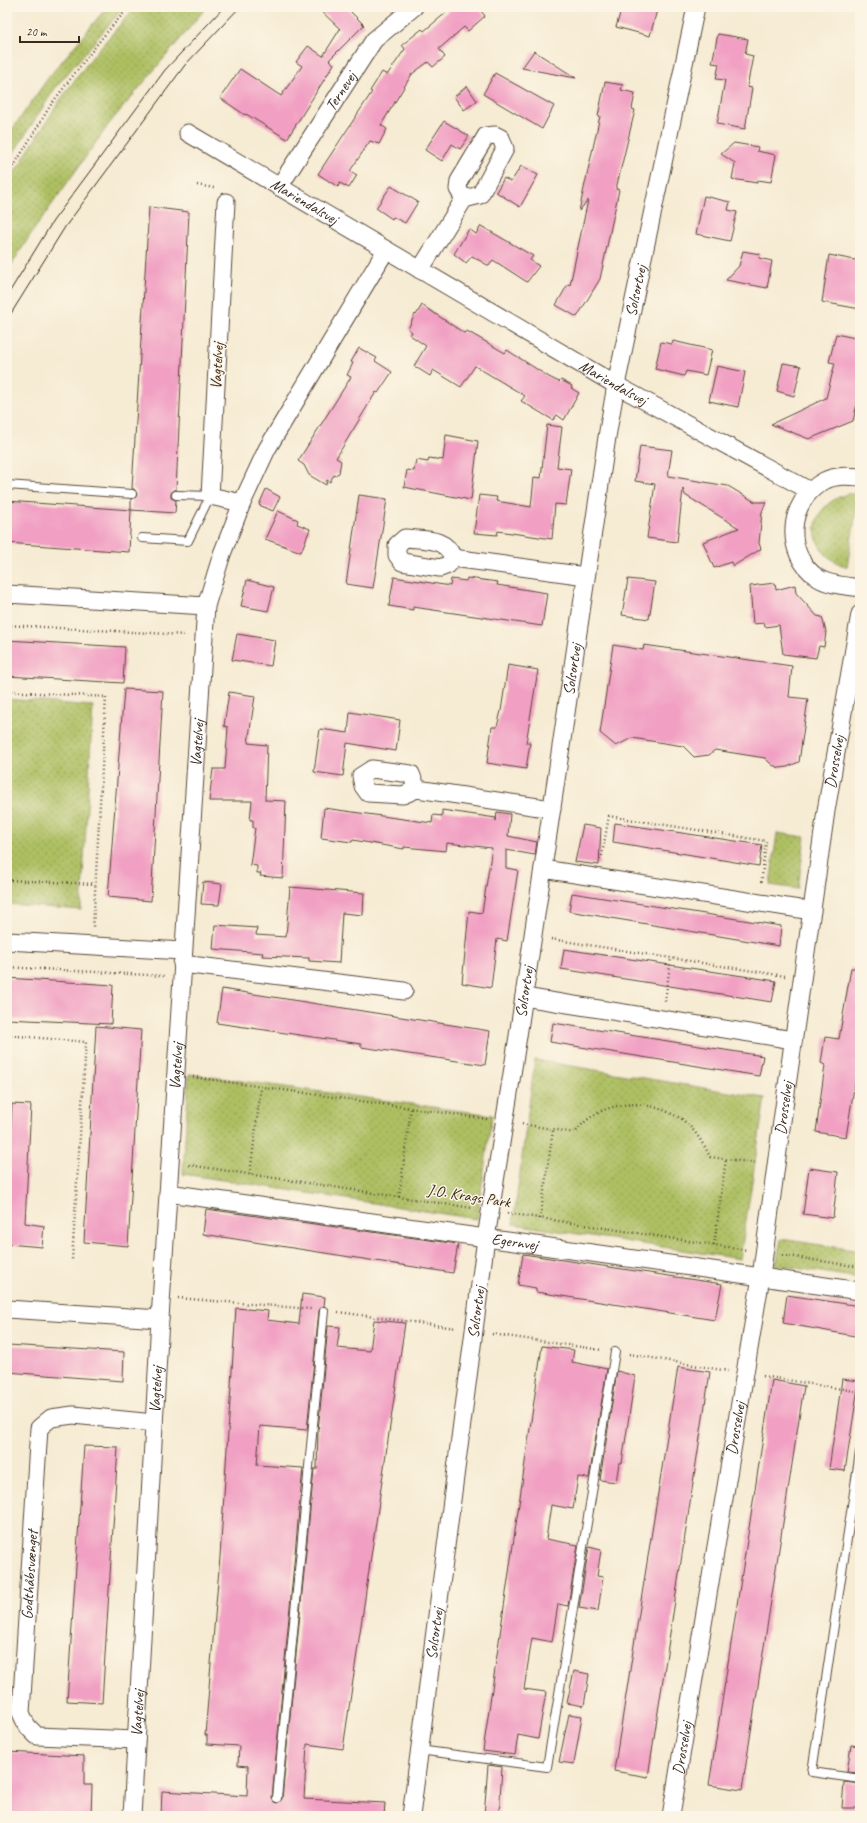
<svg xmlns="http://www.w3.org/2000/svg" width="867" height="1823" font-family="Caveat,sans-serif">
<defs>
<pattern id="grass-dots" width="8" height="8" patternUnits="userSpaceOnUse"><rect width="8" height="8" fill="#adbf62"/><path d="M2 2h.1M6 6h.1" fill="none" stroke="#8e9b50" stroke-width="1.8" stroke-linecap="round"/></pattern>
</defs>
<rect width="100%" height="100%" fill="#fcf5e5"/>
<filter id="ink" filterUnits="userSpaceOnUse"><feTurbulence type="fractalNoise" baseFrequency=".025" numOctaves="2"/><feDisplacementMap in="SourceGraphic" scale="8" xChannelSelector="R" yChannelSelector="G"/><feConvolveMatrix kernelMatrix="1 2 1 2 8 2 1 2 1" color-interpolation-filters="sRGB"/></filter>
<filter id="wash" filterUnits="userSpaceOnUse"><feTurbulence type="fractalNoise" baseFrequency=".012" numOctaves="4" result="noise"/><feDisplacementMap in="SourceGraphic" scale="16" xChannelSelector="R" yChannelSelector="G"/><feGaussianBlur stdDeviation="0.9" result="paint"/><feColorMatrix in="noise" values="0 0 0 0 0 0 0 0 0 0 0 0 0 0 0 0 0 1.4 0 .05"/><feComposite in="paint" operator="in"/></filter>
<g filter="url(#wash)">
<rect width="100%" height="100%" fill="#f6ebd3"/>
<g fill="url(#grass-dots)" stroke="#747440">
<path d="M107,7H124L56,87L7,163V137L48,78Z"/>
<path d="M135,7H207L109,124L31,234L7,272V184L60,100L93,56Z"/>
<path d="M847,494H859L847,567C805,553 805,507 847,494Z"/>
<path d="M7,699L93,706L81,910L7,904Z"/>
<path d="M777,833L805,837L798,889L770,885Z"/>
<path d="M535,1060L765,1098L740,1259L513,1224Z"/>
<path d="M189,1074L492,1115L477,1219L183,1174Z"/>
<path d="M781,1239L860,1251V1278L776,1265Z"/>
</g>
<g id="blocks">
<g fill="#f1a0c3">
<path d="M317,7H346L364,25L329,60L334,64L287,139L246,114L245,115L220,98L240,69L281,96L302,66L296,62L308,46L323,56L340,29Z"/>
<path d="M453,7H478L485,16L468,31L464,27L439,49L445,57L433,67L428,62L412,74L381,125L387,129L379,144L370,141L350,171L357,175L349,188L340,183L338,187L318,174L372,92L370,91L382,72L387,75L405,49L402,45L422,29L424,31Z"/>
<path d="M622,7H655L654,10H657L650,36L616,27Z"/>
<path d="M718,34L748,39L745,54L753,56L747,87L752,88L745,129L717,124L725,80L716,79L719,64L712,63Z"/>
<path d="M534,51L576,78L522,68Z"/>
<path d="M495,73L554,106L542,129L483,94Z"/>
<path d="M605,82L623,85L621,90L635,93L632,109L635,110L616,189L619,190L600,279L577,317L556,305L568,284L570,285L588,200L579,211L600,116H598Z"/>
<path d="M467,86L477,101L464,110L454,97Z"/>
<path d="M444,121L469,136L460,149L452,144L442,161L425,150Z"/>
<path d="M734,143L758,147L757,151L776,155L771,182L758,180L757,183L732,179L735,163L721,154Z"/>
<path d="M521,166L538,175L520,207L496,192L504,178L511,182Z"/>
<path d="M391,186L418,202L405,223L393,217L392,219L376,208Z"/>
<path d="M704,196L730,202L728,210L737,212L730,241L696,234Z"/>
<path d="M149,207L189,212L176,490H173L171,494V498L176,500L175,513L131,510V499L136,497L137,494L135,490L132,488Z"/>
<path d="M481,226L533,256L530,260L539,266L527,282L493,260L489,266L472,256L466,263L454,254L469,229L476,234Z"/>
<path d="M743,251L760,254L759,258L772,261L767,288L726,280L739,266Z"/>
<path d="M829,255L860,261V309L822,302Z"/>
<path d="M422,305L464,333L467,331L505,353L507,350L549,377L559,382L561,380L572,386L571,388L579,393L564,420L557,415L553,420L521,401L525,396L475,366L461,387L433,370L430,376L414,366L426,346L410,335L412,332L408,329L415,314L416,315Z"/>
<path d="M836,334L860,339V391L853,421L809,439L771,424L826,398L835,363L829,362Z"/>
<path d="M673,341L712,350L706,375L686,371L684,376L655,369L661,342L672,344Z"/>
<path d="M359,348L377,358L375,361L392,372L378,393L376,392L336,458L341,461L339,473L333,476L330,482L327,480L326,485L309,475L304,465L298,461L351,377L347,375L353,363L351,362Z"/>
<path d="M783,363L801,366L794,396L777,391Z"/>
<path d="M717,366L745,372L738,407L709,401Z"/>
<path d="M547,425L562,427L557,467L571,469L566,505L555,504L552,539L498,531L497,535L474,533L479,495L497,497L496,501L531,507L534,477L541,478Z"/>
<path d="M446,435L478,441L471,500L404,487L407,470L414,471L416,460L428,462L429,458L443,460Z"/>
<path d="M640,446L672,450L668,476L728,486L755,502H766L762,512L759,543L761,549L733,566L731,562L714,568L703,542L739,528L685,495L683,489L677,542L647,538L655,484L635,481Z"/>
<path d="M266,489L280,497L273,511L259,505Z"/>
<path d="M359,495L387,499L373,588L346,584Z"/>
<path d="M7,501L131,510L129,552L7,543Z"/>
<path d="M278,511L298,520L297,524L310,529L301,552L265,539Z"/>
<path d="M394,577L450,586L451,579L466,581L467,578L498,582L497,585L547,593L542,626L413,607V610L389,606Z"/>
<path d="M628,579L655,582L649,619L622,615Z"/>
<path d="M247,580L274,587L268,611L241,606Z"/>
<path d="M775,583L776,590L795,585L796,593L817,616L822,617L826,632L824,647L819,646L816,658L783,654L779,625L765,627L764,623L753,624L750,586Z"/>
<path d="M237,634L275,640L271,666L232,660Z"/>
<path d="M7,640L125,647L123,683L7,676Z"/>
<path d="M613,645L643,650L644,645L792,666L789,697L808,699L799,762L787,767L780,768L772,765L765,758L715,750L709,755L694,757L683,746L632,738L616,746L600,733Z"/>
<path d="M508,665L538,670L526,743H530L526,769L487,763L492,727H497L501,711Z"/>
<path d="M124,689L163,691L151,901L108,897Z"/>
<path d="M229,692L255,696L248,743L267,745L265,800L286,801L283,878L260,876L261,873H257V866L250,865L255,828H253V820H250L252,801H209L213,769H225L228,727L224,726Z"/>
<path d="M350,712L400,720L396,751L347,743L343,776L314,772L320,729L348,733Z"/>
<path d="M324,808L432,823L433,815L442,816V810L496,818V821L497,812L510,814L508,836L537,842L535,855L506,850V868L518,870L507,941L497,939L491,988L462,983L469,911L482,913L492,848L447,843L446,851L404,847V849L353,840L352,842L321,838Z"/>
<path d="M615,823L762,845L759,866L613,842Z"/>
<path d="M583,825L601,828L599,865L575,862Z"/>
<path d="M203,882L222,884L219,905L201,904Z"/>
<path d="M290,887L364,893L363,915L342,913L339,963L309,961V958L262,956L263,953L213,949L215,925L257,928L256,935L286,937Z"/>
<path d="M572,893L781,926L779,946L569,911Z"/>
<path d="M564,949L776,981L772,1002L561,969Z"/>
<path d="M851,968H860V1083L855,1082L846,1137L816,1132L825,1065L821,1063L825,1037L839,1039Z"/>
<path d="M7,978L113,985L111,1024L7,1019Z"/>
<path d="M222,989L490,1031L485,1065L361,1047V1044L217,1023Z"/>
<path d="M553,1023L763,1056L759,1076L550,1042Z"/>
<path d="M96,1026L141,1030L128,1246L84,1242Z"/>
<path d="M12,1104L31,1105L25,1223L44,1226L42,1247L7,1244V1189Z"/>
<path d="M809,1168L838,1172L833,1218L803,1214Z"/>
<path d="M206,1209L458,1244L453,1273L203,1234Z"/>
<path d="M523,1254L722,1284L715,1320L536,1292V1288L518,1285Z"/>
<path d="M302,1294L325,1297L324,1306L319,1310L307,1430L260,1426L257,1465L303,1468L272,1798L274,1802L277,1803L282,1799L314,1469H317L318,1431L328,1326L340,1327L337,1348L370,1351L374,1320L405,1323L343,1749L307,1744L304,1799L385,1803L384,1816H161L162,1791L247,1796L248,1766L238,1765L239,1746L207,1744V1735H205L220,1557L236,1308L268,1311L267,1320L299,1324Z"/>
<path d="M787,1295L860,1306V1337L783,1323Z"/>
<path d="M7,1345L124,1352L123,1381L7,1372Z"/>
<path d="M542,1346L574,1350L572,1362L607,1369L589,1478L578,1477L573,1509L551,1505L546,1539L578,1545L568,1606L558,1604L552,1642L532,1638L524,1689L546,1692L538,1739L518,1735L515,1755L483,1751Z"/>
<path d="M678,1367L710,1372L648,1777L614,1771Z"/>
<path d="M617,1371L635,1376L622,1463H619L616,1482L600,1480Z"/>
<path d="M842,1379L859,1381L845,1471L829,1469Z"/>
<path d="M772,1380L804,1386L742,1790L709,1785Z"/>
<path d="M84,1446L118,1447L102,1703L67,1701Z"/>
<path d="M589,1547L601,1550L597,1576L603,1577L598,1611L579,1608Z"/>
<path d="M574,1671L589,1674L584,1706L567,1703Z"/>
<path d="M569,1714L582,1716L574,1764L559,1762Z"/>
<path d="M851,1745L860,1746V1773L847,1772Z"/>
<path d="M7,1752L84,1756V1785H92L91,1816H7Z"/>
<path d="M488,1765L502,1767L499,1816H484Z"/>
<path d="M844,1782L860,1784L858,1808H842Z"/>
</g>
</g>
</g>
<g filter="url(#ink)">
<use href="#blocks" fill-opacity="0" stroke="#574739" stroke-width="1"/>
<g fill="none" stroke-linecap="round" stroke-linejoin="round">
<g stroke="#574739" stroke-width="10">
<g id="service">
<path d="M7,485L132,494"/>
<path d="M142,538L188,541L210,496L176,495"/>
<path d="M860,1452L812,1772L860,1779"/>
<path d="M419,1750L547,1767L615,1352"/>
<path d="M277,1798L324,1311"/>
</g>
</g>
<g stroke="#574739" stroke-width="19">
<g id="minor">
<path id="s1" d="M188,133L616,385L810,491"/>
<path id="s2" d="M279,187L374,40L414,7"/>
<path d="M226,202L210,496L242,503"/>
<path d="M420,270L464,199L480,195L505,149L501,138L495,135L486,136L459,181L458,189L464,199"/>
<path d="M860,477C848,476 835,475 824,481C787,501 783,554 818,578C829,585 847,586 860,588"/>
<path d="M405,538C424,540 446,537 453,558L448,565L440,568L402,562L397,555V545Z"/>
<path d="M453,558L586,576"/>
<path d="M7,594L206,606"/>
<path d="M417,789L411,774L372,769L361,776L363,786L368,793L403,795L417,789L552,809"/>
<path d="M543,869L812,911"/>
<path d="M7,941L183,951"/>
<path d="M182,964L404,991"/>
<path d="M524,997L793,1040"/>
<path id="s3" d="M168,1193L860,1291"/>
<path d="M7,1309L160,1319"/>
<path id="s4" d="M136,1740L37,1736L27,1726L21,1713L39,1428L51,1418L73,1415L154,1423"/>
<path id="s5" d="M132,1816L160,1319L206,606L222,554L242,503L267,449L386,250"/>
<path id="s6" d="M411,1816L486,1238L518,1036L607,437L616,385L696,7"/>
<path id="s7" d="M671,1816L761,1277L782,1121L826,811L860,614"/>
</g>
</g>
<g stroke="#574739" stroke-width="2.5" stroke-dasharray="1 3" stroke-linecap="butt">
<path d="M7,177L52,103L102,38L129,7"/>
<path d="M197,185L214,188"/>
<path d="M7,625L186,635"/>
<path d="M7,691L106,697L93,928"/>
<path d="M601,860L609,816L766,841L761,885"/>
<path d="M7,880L95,884"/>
<path d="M551,939L785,976"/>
<path d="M7,967L164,976"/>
<path d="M665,1001L671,958"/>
<path d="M7,1035L86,1042L72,1260"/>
<path d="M7,1077L9,1035"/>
<path d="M193,1077L487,1119"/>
<path d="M522,1124L575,1133C597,1102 640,1097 672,1114C676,1116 682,1118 685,1122C696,1131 704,1145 710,1157L757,1163"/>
<path d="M189,1165L472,1208"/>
<path d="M250,1174L261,1087"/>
<path d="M399,1197L411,1108"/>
<path d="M507,1213L747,1250"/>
<path d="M540,1219L553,1130"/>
<path d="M714,1245L726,1159"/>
<path d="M782,1255L860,1267"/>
<path d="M178,1298L311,1309"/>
<path d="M338,1312L456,1328"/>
<path d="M492,1334L602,1350"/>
<path d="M629,1354L728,1371"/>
<path d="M763,1376L860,1392"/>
</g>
<use href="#service" stroke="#fff" stroke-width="8"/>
<use href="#minor" stroke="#fff" stroke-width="17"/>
<g stroke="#3b2a1e" stroke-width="1">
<path d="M7,296L53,221L165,70L224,7"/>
<path d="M7,320L65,227L185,65L240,7"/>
</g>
</g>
</g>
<g text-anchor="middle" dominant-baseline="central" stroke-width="3" stroke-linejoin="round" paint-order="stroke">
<g font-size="16" fill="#3b2a1e" stroke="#fcf5e5">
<text stroke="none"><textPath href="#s2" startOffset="114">Ternevej</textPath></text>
<text stroke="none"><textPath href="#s1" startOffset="135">Mariendalsvej</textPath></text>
<text stroke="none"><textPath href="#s6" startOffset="1542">Solsortvej</textPath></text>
<text transform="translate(217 366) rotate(-87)">Vagtelvej</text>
<text stroke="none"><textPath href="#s1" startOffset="493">Mariendalsvej</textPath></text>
<text stroke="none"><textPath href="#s6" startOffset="1158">Solsortvej</textPath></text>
<text stroke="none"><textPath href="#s5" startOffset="1075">Vagtelvej</textPath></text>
<text stroke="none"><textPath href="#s7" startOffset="1067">Drosselvej</textPath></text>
<text stroke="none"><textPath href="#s6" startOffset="832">Solsortvej</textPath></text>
<text stroke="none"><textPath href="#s5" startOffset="751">Vagtelvej</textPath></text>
<text stroke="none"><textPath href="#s7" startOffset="717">Drosselvej</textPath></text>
<text transform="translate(469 1196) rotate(9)">J.O. Krags Park</text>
<text stroke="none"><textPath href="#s3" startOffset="350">Egernvej</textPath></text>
<text stroke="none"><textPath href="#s6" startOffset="508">Solsortvej</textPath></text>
<text stroke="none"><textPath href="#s5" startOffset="427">Vagtelvej</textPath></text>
<text stroke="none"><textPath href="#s7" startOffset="393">Drosselvej</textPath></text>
<text stroke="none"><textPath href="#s4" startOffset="266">Godthåbsvænget</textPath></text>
<text stroke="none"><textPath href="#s6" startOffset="184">Solsortvej</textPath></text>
<text stroke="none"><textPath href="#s5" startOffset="103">Vagtelvej</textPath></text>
<text stroke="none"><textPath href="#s7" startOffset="69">Drosselvej</textPath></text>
</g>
</g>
<rect width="867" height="1823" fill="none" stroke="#fcf5e5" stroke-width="24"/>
<path d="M20 36v6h59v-6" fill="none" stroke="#3b2a1e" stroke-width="2"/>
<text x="26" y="36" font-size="12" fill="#3b2a1e" stroke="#fcf5e5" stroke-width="3" paint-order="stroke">20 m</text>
</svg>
